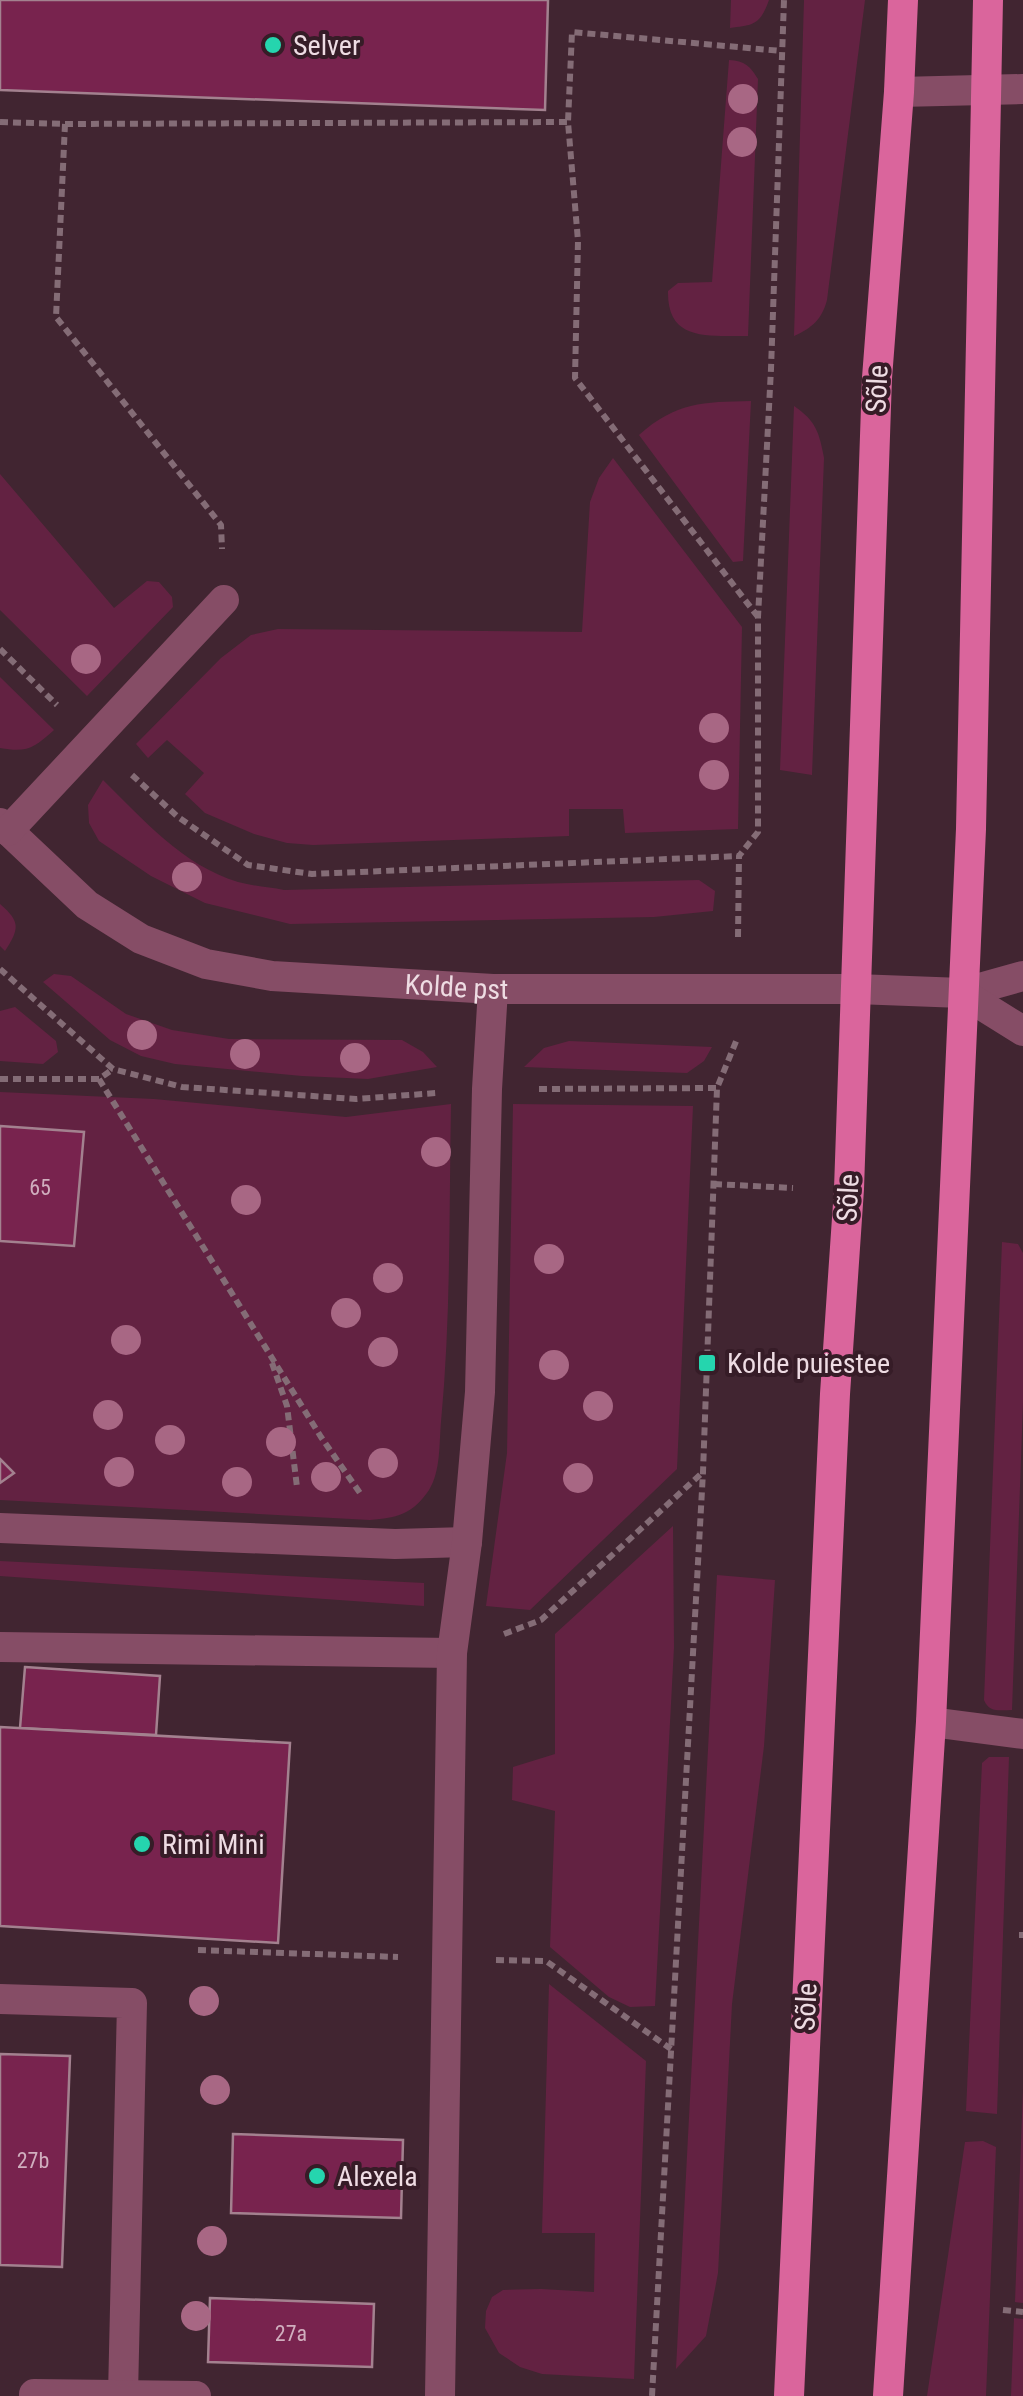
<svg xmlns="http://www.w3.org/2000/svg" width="1023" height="2396" font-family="'Roboto Condensed',sans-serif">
<rect width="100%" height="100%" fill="#412531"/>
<g fill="#632242">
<path d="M731,0H769C760,25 754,25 730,28Z"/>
<path d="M804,0H865L827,300C822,319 812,328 794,336Z"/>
<path d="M729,60C745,61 750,66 758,79L748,336C710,335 667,343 668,291L678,283L712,282Z"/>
<path d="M751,401L743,561L733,562L639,435C676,402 703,402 751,401Z"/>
<path d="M794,406C816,421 819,432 824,458L812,775L780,770Z"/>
<path d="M613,458L742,627L738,829L625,833L623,809H569V836L313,845L287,843L254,834L205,813L185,794L204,773L167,740L148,758L136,744L221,658L251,635L278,629L582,632L590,502L599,478Z"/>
<path d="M0,474L114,608L147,581L159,582L172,597L173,607L87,696L0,610Z"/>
<path d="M0,677L54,730C34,748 27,753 0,748Z"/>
<path d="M103,780C143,819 182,865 238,882C253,886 269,887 284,890L699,880L715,891L713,911L654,917L290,924L205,903L151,876L99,841L89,823L88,805Z"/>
<path d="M0,904C21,922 19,929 5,951L0,946Z"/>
<path d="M54,974L71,976L126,1014L172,1030L229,1039L402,1040L423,1052L437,1067L368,1079L302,1076L175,1064L141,1056L110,1040L43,982Z"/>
<path d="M15,1007L56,1041L58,1052L43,1064L0,1061V1011Z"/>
<path d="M569,1041L712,1047L704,1061L687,1073L524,1067L544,1048Z"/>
<path d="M0,1092L154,1099L346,1117L451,1104C449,1210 451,1317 441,1422C439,1443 441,1471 429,1490C413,1514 397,1518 370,1520L0,1500V1483L14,1472L0,1459V1242L74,1245L84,1133L0,1126Z"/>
<path d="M513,1104L693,1106L677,1469L530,1610L486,1606L507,1453Z"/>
<path d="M1002,1242L1018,1244L1023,1253V1403L1012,1710C1000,1710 989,1713 984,1700Z"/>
<path d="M673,1526L674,1647L655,2006L630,2007L609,1997L550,1947L555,1811L512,1800L513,1767L555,1754V1634Z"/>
<path d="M0,1561L424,1583V1606L0,1576Z"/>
<path d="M717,1575L775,1580L764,1746L732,2004L718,2273L706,2336L676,2369Z"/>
<path d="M989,1757H1009L997,2114L966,2111L982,1763Z"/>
<path d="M549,1984L646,2061L634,2379L542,2374L520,2367L499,2353L485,2328L486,2311L492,2297L503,2290L541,2289L594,2292L595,2233H542Z"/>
<path d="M1023,2089V2303L1015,2302Z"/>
<path d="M983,2141L996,2147L986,2396H927L965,2142Z"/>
<path d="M1014,2318L1023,2319V2396H1011Z"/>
</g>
<g fill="#78234e" stroke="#a3818f" stroke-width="2.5">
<path d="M0,0H548L545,110L0,90Z"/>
<path d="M0,1126L84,1132L74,1246L0,1241Z"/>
<path d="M0,1459L14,1473L0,1483Z"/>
<path d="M25,1667L160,1676L156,1735L20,1728Z"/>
<path d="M0,1727L290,1743L278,1943L0,1926Z"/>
<path d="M0,2054L70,2056L62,2267L0,2265Z"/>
<path d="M233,2134L403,2140L401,2218L231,2213Z"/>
<path d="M210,2298L374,2304L372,2367L208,2362Z"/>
</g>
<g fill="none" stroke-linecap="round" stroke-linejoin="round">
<g stroke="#846c76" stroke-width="6" stroke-dasharray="8 5" stroke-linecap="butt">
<path d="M0,122L65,124L568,122"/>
<path d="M65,124L56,317L221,525L222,549"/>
<path d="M758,617L575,378L578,241L568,122L572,32L781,51"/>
<path d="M0,649L57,705"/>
<path d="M132,775L178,817L248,865L312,874L739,856"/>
<path d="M738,937L739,856L758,832V617L771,369L784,0"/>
<path d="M0,969L113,1069L182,1087L356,1099L436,1093"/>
<path d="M0,1079H99L113,1069"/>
<path d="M99,1079L321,1437L360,1493"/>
<path d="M539,1089L717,1088"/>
<path d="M714,1184L793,1188"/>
<path d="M272,1363L287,1406L297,1487"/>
<path d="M504,1634L541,1620L702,1473"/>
<path d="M1019,1935H1023"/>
<path d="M198,1950L398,1957"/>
<path d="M496,1960L546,1961L671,2049"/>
<path d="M1003,2310L1023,2312"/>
<path d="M652,2396L703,1472L717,1088L737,1039"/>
</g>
<g stroke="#864d66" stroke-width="30">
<path d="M899,92L1023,89"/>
<path id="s1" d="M0,823L87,905L141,939L206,964L272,976L493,989H856L962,993L1023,976"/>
<path d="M8,831L224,600"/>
<path d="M962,993L1023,1031"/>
<path d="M0,1528L395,1544L467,1542"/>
<path d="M0,1647L452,1653"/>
<path d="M931,1722L1023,1734"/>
<path d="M0,1999L132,2003L123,2395"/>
<path d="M34,2396V2394L196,2396"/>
<path d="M440,2396L452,1653L467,1542L480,1392L487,1089L493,989"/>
</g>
<g stroke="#da659c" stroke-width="30">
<path d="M789,2396L835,1394L849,1189L877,378L899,92L903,0"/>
<path d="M888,2396L931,1722L971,829L988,0"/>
</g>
</g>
<g fill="#a86784">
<circle cx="743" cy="99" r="15"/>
<circle cx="742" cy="142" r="15"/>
<circle cx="86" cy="659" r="15"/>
<circle cx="714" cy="728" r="15"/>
<circle cx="714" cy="775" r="15"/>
<circle cx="187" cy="877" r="15"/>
<circle cx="142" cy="1035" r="15"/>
<circle cx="245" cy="1054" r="15"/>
<circle cx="355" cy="1058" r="15"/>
<circle cx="436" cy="1152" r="15"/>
<circle cx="246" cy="1200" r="15"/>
<circle cx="549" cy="1259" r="15"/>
<circle cx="388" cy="1278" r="15"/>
<circle cx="346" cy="1313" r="15"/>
<circle cx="126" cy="1340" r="15"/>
<circle cx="383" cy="1352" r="15"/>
<circle cx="554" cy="1365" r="15"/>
<circle cx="598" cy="1406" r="15"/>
<circle cx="108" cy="1415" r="15"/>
<circle cx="170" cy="1440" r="15"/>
<circle cx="281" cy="1442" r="15"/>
<circle cx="383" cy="1463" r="15"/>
<circle cx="119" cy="1472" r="15"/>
<circle cx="326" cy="1477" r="15"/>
<circle cx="578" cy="1478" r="15"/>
<circle cx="237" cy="1482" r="15"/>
<circle cx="204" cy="2001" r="15"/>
<circle cx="215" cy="2090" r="15"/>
<circle cx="212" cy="2241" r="15"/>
<circle cx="196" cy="2316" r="15"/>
</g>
<g fill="#25d5ae" stroke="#361c27" stroke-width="4">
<circle cx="273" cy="45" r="10"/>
<rect x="697" y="1353" width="20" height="20" rx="5"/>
<circle cx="142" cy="1844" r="10"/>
<circle cx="317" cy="2176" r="10"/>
</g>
<g text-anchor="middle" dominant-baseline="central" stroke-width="8" stroke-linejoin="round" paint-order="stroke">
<g font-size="22" fill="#d0aebe">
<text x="40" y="1187">65</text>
<text x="33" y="2160">27b</text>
<text x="291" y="2333">27a</text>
</g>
<g font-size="28" fill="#eedce3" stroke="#361c27" text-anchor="start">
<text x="293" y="45">Selver</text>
<text x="727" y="1363">Kolde puiestee</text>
<text x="162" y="1844">Rimi Mini</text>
<text x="337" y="2176">Alexela</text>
</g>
<g font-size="28" fill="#eedce3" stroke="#361c27">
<text transform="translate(877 389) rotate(-87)">Sõle</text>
<text stroke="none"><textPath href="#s1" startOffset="505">Kolde pst</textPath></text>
<text transform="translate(848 1198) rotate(-87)">Sõle</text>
<text transform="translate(806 2007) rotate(-87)">Sõle</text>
</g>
</g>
</svg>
